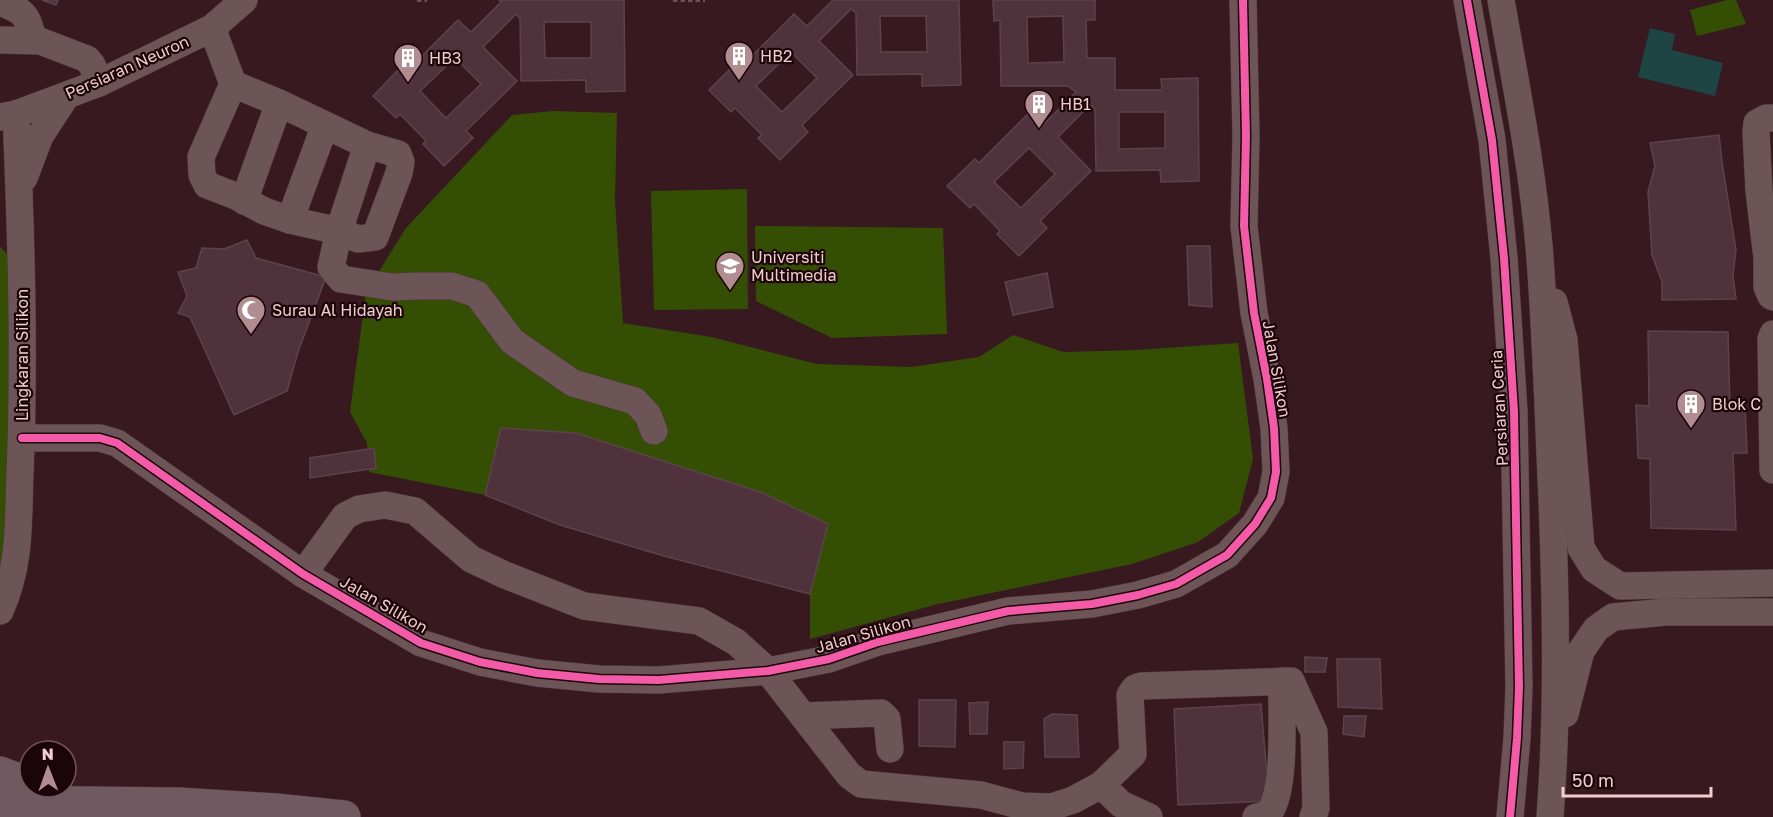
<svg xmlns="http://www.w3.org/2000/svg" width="1773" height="817" font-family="'Golos Text',sans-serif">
<rect width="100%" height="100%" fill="#381920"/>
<g fill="#344f04">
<path d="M1727,0H1736L1746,24L1697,36L1690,10Z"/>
<path d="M553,111L617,113L615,200L623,323L711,337L817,364L911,367L979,357L1013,335L1063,352L1137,350L1238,343L1253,459L1239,513L1198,542L1132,564L938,604L810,639V594L828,524L763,493L576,433L501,428L485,495L369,472L367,443L350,412L366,292L406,228L512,115Z"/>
<path d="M747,189L748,309L654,310L651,191Z"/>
<path d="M755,226L943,228L947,334L832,338L756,301Z"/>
<path d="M0,247L7,254L11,351L9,543L0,581Z"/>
</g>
<path fill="#1e4443" d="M1650,28L1675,34L1672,50L1723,63L1715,96L1638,77Z"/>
<g fill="#50323d" stroke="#5c434b" stroke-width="1.5" fill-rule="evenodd">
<path d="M42,0H58L56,5Z"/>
<path d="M499,0H624L625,91L586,92V80L521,81L520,19L516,14L483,47L517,81L466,131L473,138L444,166L423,144L426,141L400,114L396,118L373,96L400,68L405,73L458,20L471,32L501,2ZM544,22H591V58H545ZM455,58L481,84L446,118L420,91Z"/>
<path d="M833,0H959L961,85L922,86V74L857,75L856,13L851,9L819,41L853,75L802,125L808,132L780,160L758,138L762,135L735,108L731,112L709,90L736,63L741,67L794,14L807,26ZM880,16H926L927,52H881ZM791,52L817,78L782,112L756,86Z"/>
<path d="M993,0H1095V20H1086L1087,58H1115V90H1162L1161,79L1198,78L1199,181L1161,182L1160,170L1096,171L1095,109L1090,105L1058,137L1091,171L1040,221L1047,228L1019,256L997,234L1000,231L974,204L970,208L947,186L975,159L979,163L1032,110L1045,123L1076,92L1068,86H1001L1000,20L994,21ZM1063,16L1064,62L1028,63L1027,17ZM1119,112H1165V148L1119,149ZM1029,148L1055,174L1021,208L994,182Z"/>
<path d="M1719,135L1722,162L1736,250L1733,275L1736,299L1662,300V282L1652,255L1648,192L1655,166L1650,143Z"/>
<path d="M247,240L256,258L326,277L298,352L287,391L234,415L190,317L178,313L187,296L178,272L196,268L202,248L224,249Z"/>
<path d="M1187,246H1210L1212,307L1189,305Z"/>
<path d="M1047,273L1053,307L1013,315L1005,282Z"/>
<path d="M1648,331L1728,332L1730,406H1745L1747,453H1733L1736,530L1651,528L1650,459L1638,458L1636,405L1649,406Z"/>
<path d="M501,428L576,433L763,493L828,524L810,594L664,556L560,525L485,495Z"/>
<path d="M374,448L376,468L310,478V458Z"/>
<path d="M1305,657L1327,658L1325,672H1305Z"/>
<path d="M1337,659H1380L1382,709L1338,707Z"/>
<path d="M919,700H956L955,747L919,746Z"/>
<path d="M988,702L987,734H970L969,703Z"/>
<path d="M1261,704L1269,801L1178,805L1174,709Z"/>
<path d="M1052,714L1077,715L1079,757H1045L1044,719Z"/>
<path d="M1344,716H1366L1364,737L1343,734Z"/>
<path d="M1004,742H1024L1023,768L1004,769Z"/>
</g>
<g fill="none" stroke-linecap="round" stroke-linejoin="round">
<g stroke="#4f363b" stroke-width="28">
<g id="minor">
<path d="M1467,0L1492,140L1504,258L1514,411L1519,687L1517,738L1510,817"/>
<path d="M1501,0C1515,81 1532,164 1539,246C1546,331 1548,415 1552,500C1556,606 1558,712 1550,817"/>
<path d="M0,2C25,12 27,14 33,40"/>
<path d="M212,28L233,84L201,157L202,175L207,185L238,197L264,211L290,220L339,231L358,239L375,237L399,173L401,162L398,154L367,145L279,103L233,84"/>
<path d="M0,40L40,41L87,59L92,65L99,83"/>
<path d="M0,117L16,114L99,83L212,28L244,0"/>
<path d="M1773,118H1766L1757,123L1756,132L1759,191L1767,258V287L1771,296L1773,297"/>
<path d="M367,145L339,231L331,267L341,279L392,287L419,286H452L477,294L512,341L573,383L635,401L648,415L654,431"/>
<path d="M24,178L40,136L66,96"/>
<path d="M244,201L279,103"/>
<path d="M290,220L325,125"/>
<path d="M1554,302L1564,340L1581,548L1594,569L1620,586L1773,583"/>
<path d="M1773,334L1771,339L1773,470"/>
<path d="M22,438H100L117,443L303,574L421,643L480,662L537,673L599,679L659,680L768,671L829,659L878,642L1008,611L1092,604L1138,595L1176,584L1227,555L1255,524L1271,498L1276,472L1274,428L1267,379L1254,313L1244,226L1246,136L1243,0"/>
<path d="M303,574L345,516L359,509L385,505L415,511L471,559L505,575L584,606L699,621L736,642L768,671L849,775L861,784L981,795L1022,806L1051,807L1073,800L1101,785L1133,754L1130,695L1135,688L1141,686L1291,681L1314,732L1316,808L1313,817"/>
<path d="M0,611C21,564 18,524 20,473C25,353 21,234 16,114"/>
<path d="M1565,714L1581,651L1596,629L1613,617L1666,612H1773"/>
<path d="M803,716L881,713L887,719L890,749"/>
<path d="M1101,785L1121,804L1149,817"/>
<path d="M1256,817C1263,816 1269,814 1272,808C1286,780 1281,713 1282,681"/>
</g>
</g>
<g stroke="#4f363b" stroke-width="34">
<g id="major">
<path d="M0,773L30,784"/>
<path d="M0,802L179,804L276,810L344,817"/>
</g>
</g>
<g stroke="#6a5457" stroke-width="4" stroke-dasharray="4.5 3" stroke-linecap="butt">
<path d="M417,0H427"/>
<path d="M673,0H705"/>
</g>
<use href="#minor" stroke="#6d5457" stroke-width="27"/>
<use href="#major" stroke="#705961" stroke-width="33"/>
<g stroke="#1c0509" stroke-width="11">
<g id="cycleway">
<path d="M1467,0L1492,140L1504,258L1514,411L1519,687L1517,738L1510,817"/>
<path d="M22,438H100L117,443L303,574L421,643L480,662L537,673L599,679L659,680L768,671L829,659L878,642L1008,611L1092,604L1138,595L1176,584L1227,555L1255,524L1271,498L1276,472L1274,428L1267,379L1254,313L1244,226L1246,136L1243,0"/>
</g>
</g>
<use href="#cycleway" stroke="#f35aa7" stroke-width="8"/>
</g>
<defs>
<g id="building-pin" transform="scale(1.5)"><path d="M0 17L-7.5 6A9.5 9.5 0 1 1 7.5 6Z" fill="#b18d92" stroke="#1c0509"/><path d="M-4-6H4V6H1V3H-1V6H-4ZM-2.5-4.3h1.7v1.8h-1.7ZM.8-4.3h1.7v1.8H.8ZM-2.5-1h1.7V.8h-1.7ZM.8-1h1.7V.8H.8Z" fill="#fff"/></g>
<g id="university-pin" transform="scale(1.5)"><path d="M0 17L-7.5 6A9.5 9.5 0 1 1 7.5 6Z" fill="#b18d92" stroke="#1c0509"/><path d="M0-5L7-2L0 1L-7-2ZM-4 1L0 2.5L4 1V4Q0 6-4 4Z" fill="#fff"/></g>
<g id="mosque-pin" transform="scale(1.5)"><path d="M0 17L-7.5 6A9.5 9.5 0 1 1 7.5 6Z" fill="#b18d92" stroke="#1c0509"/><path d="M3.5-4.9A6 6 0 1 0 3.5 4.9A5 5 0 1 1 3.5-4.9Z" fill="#fff"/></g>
</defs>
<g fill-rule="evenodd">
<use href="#building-pin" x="739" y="56"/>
<use href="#building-pin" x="408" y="58"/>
<use href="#building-pin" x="1039" y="104"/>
<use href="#university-pin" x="730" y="266"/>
<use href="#mosque-pin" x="251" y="310"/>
<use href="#building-pin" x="1691" y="404"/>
</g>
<g text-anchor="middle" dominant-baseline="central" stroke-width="4.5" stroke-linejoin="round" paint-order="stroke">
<g font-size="16" fill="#f2cccf" stroke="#1c0509" text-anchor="start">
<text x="760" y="56">HB2</text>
<text x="429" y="58">HB3</text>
<text x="1060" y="104">HB1</text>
<text x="751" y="257">Universiti<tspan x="751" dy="18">Multimedia</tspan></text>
<text x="272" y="310">Surau Al Hidayah</text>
<text x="1712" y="404">Blok C</text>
</g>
<g font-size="16" fill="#f2cccf" stroke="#1c0509">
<text transform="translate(127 67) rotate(-24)">Persiaran Neuron</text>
<text transform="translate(22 355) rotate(-90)">Lingkaran Silikon</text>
<text transform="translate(1277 369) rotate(80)">Jalan Silikon</text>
<text transform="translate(1499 408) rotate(-93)">Persiaran Ceria</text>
<text transform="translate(384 604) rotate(30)">Jalan Silikon</text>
<text transform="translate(863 634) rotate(-16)">Jalan Silikon</text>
</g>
</g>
<g transform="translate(48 769) rotate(359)"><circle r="28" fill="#1c0509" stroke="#725558" stroke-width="1.5"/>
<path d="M0-4.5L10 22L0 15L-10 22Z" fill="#b18d92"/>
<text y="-9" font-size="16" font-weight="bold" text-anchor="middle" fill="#f2cccf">N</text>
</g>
<path d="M1563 787v9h148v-9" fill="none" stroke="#f2cccf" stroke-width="3"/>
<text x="1572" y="787" font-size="18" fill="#f2cccf" stroke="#1c0509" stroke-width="4.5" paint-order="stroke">50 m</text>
</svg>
